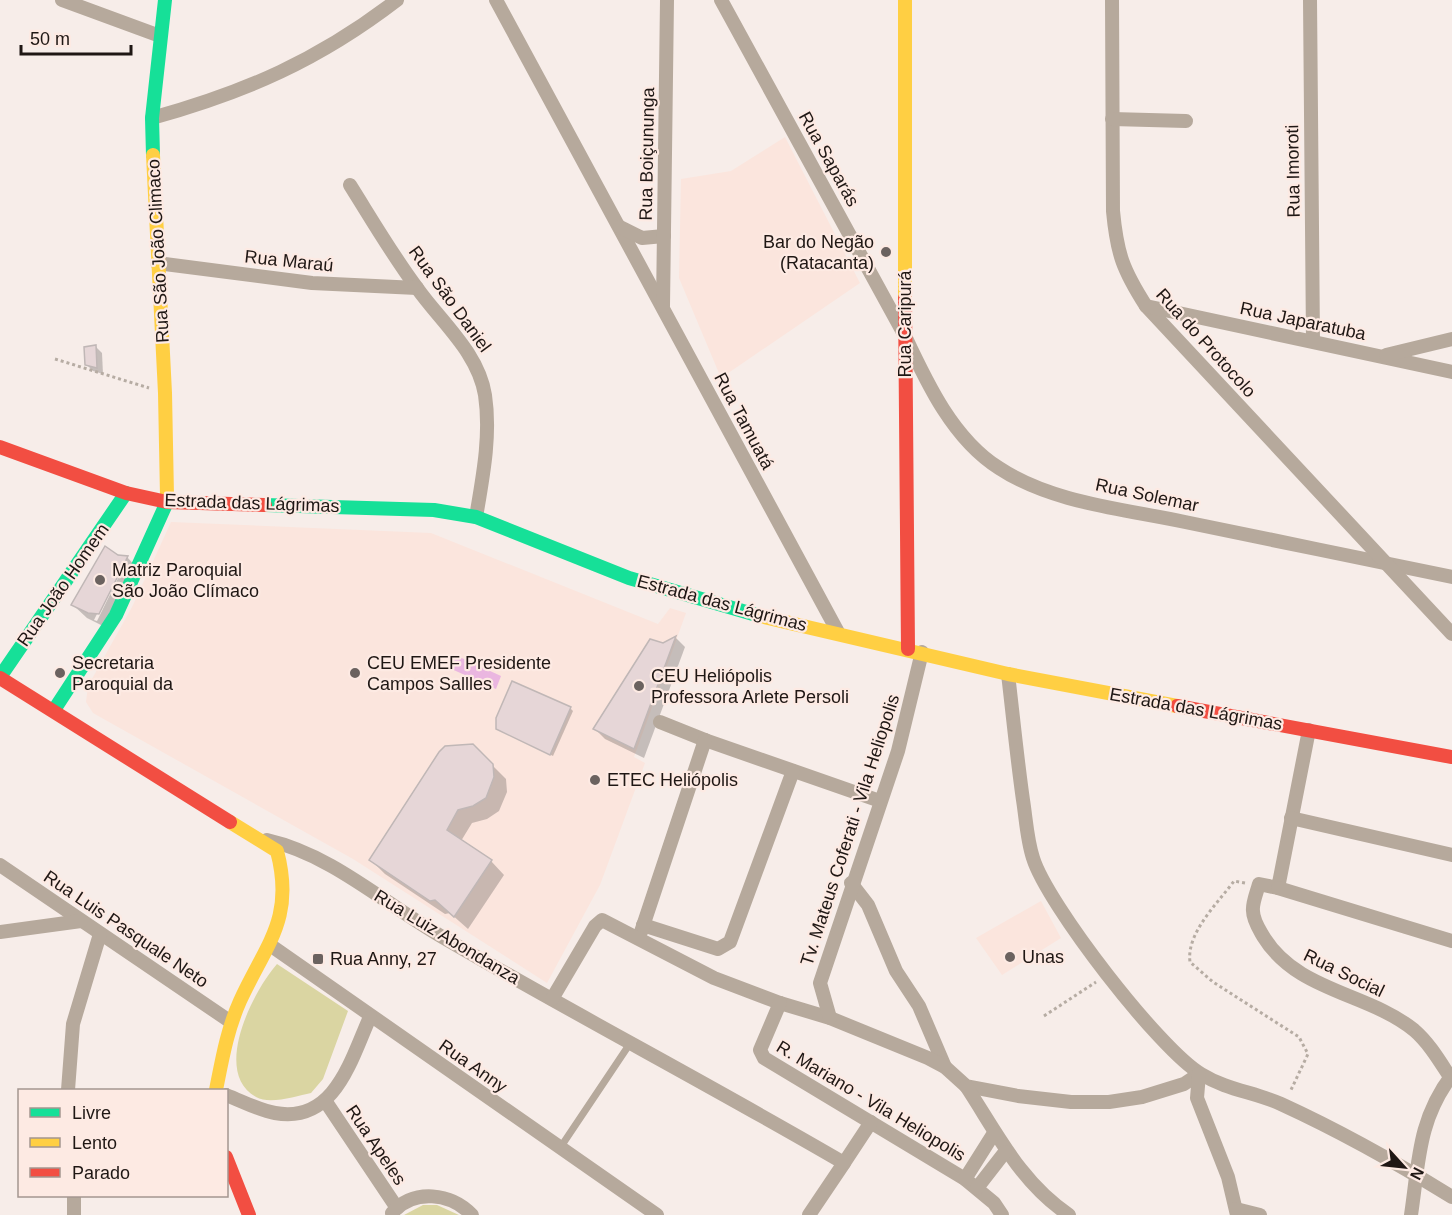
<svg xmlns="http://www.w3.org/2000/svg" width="1452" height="1215" font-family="Helvetica,sans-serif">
<rect width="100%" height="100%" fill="#f7ede9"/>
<g fill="#fbe5dd">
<path d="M785,137L860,283L721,378L679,278L681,179L731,171Z"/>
<path d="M171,522L431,533L658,624L670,608L686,613L634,757L645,763L600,885L547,983L353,859L93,713L86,702L88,686L132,607Z"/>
<path d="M1041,901L1061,938L1002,975L976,938Z"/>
</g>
<g fill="#dad5a2">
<path d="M277,964L348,1011L323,1079L311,1093C296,1096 270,1105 256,1097C211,1072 254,990 277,964Z"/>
<path d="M423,1205H437L459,1215H404Z"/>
</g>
<path fill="#eab6e0" d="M453,654L501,676L496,689L447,667Z"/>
<g fill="#0003" fill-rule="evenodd">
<path d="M95,346L102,353L103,374L93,371L86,364Z"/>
<path d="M117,557H127L140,571L103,626L87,618L73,605ZM123,562H126L97,621L94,620Z"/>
<path d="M676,638L685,647L644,758L605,739L595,729L664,645Z"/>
<path d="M570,708L573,711L553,756L498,728Z"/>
<path d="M472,745L506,779L507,792L499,811L487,819L472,823L461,841L491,861L504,875L468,929L450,913L445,914L385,874L371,860Z"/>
</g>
<g fill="#e6d6d7" stroke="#c0b7b6" stroke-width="1.5">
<path d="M96,345L97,368L85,365L84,347Z"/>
<path d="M105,546L118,555L128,556L99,614L88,613L71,605Z"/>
<path d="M676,636L634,749L593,729L650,639L663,643Z"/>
<path d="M512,681L571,707L550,755L496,729V718Z"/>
<path d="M473,744L493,764L494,777L486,798L473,806L458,810L447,830L492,860L454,917L435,900L430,901L369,860L439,752L445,746Z"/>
</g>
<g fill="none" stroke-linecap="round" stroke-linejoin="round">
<g stroke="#b6aca3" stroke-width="3" stroke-dasharray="3 3" stroke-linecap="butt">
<path d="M55,359L149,388"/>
<path d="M1245,883L1234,881C1218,903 1186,933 1190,962L1213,982L1299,1037L1308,1054L1290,1092"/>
<path d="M1044,1016L1096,982"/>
</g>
<path stroke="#b6a99c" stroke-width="7" d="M560,1148L631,1042"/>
<g stroke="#b6a99c" stroke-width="14">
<path d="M62,0L160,36"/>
<path d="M496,0L839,634"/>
<path d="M721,0L905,336C927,383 953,439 999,468C1052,503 1124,509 1185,522C1274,540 1363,559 1452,577"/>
<path d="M1112,0L1113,211C1117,254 1123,270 1146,306L1452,634"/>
<path d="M1310,0L1313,341"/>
<path d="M152,118C246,92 319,60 397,0"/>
<path d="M1112,119L1186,121"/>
<path d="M350,185C372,220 393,256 417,288C441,322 478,352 485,395C491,435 483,476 476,517"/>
<path d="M620,227L642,238L664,236"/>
<path d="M157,263L312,283L417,288"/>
<path d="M663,306L667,0"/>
<path d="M1146,306L1452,372"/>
<path d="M1386,355L1452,339"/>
<path d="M1008,674C1013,716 1017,758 1023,800C1026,819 1027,840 1033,858C1047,904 1160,1050 1201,1074C1227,1090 1254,1092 1281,1104C1340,1131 1397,1163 1452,1197"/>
<path d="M660,722L705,740L880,801"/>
<path d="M1309,730L1278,888L1259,884C1257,892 1252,903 1253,911C1253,920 1259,929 1263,936C1297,992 1367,992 1414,1030C1429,1043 1439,1060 1450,1077"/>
<path d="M1291,818L1452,855"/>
<path d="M267,840C333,855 386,905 444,938C576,1015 712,1086 844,1163L809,1215"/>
<path d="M0,865L231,1022"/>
<path d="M851,883L868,905L896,971L919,1006L945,1067"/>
<path d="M1278,888L1452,941"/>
<path d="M643,925L718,949L730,942L793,771"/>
<path d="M0,932L81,921"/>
<path d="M641,932L705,740"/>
<path d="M270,945L657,1215"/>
<path d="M552,999L595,926L602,920L714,978L780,1003L830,1018L928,1058L945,1067L966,1086L1018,1096L1071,1102H1109L1142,1097L1184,1084L1199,1074"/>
<path d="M780,1003L760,1050L764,1058L965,1179L994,1203L1002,1215"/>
<path d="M830,1018L820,983L898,751L922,652"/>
<path d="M1199,1074L1197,1098L1228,1177L1237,1215"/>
<path d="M966,1086C997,1133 1020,1182 1069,1215"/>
<path d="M68,1090L73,1024L100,934"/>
<path d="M226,1095C242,1101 258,1110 275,1113C335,1124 351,1059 370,1017"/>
<path d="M326,1102L397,1208"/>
<path d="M844,1163L871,1122"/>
<path d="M965,1179L994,1133"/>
<path d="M977,1188L1005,1152"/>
<path d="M1236,1209L1260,1215"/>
<path d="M392,1213C414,1188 451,1193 472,1215"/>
<path d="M74,1215V1196"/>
<path d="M1411,1215C1419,1161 1418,1120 1452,1075"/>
</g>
<g stroke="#16e098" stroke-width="14">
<path d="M153,155L152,118L165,0"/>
<path d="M265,505L434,510L476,517L629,578L760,616"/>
<path d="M0,677L126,493"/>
<path d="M54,710L116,615L167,502V496"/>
</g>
<g stroke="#ffcf43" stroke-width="14">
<path d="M905,0V298"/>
<path d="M153,155L165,393L167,496"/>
<path d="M760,616L1008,674L1177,706"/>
<path d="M216,1090C222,1060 227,1030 240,1001C266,944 295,919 277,851L230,822"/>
</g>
<g stroke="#f24e42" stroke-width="14">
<path d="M905,298L908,649"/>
<path d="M0,447L126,493L167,502L265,505"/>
<path d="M0,678L230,822"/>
<path d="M1177,706L1452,757"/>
<path d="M226,1157L249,1215"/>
</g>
</g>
<g fill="#6b625f" stroke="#fdeae3" stroke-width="2">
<circle cx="886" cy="252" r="6"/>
<circle cx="100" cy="580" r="6"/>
<circle cx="60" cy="673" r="6"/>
<circle cx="355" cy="673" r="6"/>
<circle cx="639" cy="686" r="6"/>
<circle cx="595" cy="780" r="6"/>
<circle cx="1010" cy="957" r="6"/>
<rect x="312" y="953" width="12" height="12" rx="3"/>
</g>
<g text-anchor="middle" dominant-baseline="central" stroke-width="4.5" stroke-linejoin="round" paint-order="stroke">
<g font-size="18" fill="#1f1714" stroke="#fdeae3">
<text transform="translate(647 154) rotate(-89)">Rua Boiçununga</text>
<text transform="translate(829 159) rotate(61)">Rua Saparás</text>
<text transform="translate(1293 171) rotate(-91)">Rua Imoroti</text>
<text transform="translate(158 251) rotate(-93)">Rua São João Climaco</text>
<text transform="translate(289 261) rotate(6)">Rua Maraú</text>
<text transform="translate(450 299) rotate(54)">Rua São Daniel</text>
<text transform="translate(1303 321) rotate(12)">Rua Japaratuba</text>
<text transform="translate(905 324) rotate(-90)">Rua Caripurá</text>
<text transform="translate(1206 343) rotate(48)">Rua do Protocolo</text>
<text transform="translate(744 421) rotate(62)">Rua Tamuatá</text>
<text transform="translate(1147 495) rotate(12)">Rua Solemar</text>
<text transform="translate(252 503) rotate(2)">Estrada das Lágrimas</text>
<text transform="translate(63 585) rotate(-55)">Rua João Homem</text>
<text transform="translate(722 603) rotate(15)">Estrada das Lágrimas</text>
<text transform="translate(1196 709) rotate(10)">Estrada das Lágrimas</text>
<text transform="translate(850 830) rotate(-72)">Tv. Mateus Coferati - Vila Heliopolis</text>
<text transform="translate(126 929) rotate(34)">Rua Luis Pasquale Neto</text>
<text transform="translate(447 937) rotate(31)">Rua Luiz Abondanza</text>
<text transform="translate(1344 973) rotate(26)">Rua Social</text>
<text transform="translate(473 1066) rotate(35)">Rua Anny</text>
<text transform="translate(871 1101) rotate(31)">R. Mariano - Vila Heliopolis</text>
<text transform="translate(376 1145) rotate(56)">Rua Apeles</text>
</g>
<g font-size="18" fill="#1f1714" stroke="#fdeae3" text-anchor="start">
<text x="874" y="242" text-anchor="end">Bar do Negão<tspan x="874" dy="21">(Ratacanta)</tspan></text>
<text x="112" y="570">Matriz Paroquial<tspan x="112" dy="21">São João Clímaco</tspan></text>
<text x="72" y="663">Secretaria<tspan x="72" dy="21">Paroquial da</tspan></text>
<text x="367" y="663">CEU EMEF Presidente<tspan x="367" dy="21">Campos Sallles</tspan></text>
<text x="651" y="676">CEU Heliópolis<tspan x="651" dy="21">Professora Arlete Persoli</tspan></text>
<text x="607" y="780">ETEC Heliópolis</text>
<text x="1022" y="957">Unas</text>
<text x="330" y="959">Rua Anny, 27</text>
</g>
</g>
<rect x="18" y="1089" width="210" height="108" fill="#fdeae3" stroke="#a49690" stroke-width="1.5"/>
<rect x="30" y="1108" width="30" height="9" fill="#16e098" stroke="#a49690" stroke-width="1.5"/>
<text x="72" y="1119" font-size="18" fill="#1f1714">Livre</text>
<rect x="30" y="1138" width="30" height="9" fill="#ffcf43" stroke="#a49690" stroke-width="1.5"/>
<text x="72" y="1149" font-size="18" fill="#1f1714">Lento</text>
<rect x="30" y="1168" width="30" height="9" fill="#f24e42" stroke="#a49690" stroke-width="1.5"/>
<text x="72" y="1179" font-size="18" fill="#1f1714">Parado</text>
<g transform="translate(1404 1167) rotate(117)" stroke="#fdeae3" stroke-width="4.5" paint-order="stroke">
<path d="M0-4.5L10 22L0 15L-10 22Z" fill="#1f1714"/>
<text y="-9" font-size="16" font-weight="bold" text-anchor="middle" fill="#1f1714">N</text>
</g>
<path d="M21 45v9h110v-9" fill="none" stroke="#1f1714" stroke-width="3"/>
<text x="30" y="45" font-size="18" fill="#1f1714" stroke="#fdeae3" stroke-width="4.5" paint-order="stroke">50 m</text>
</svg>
